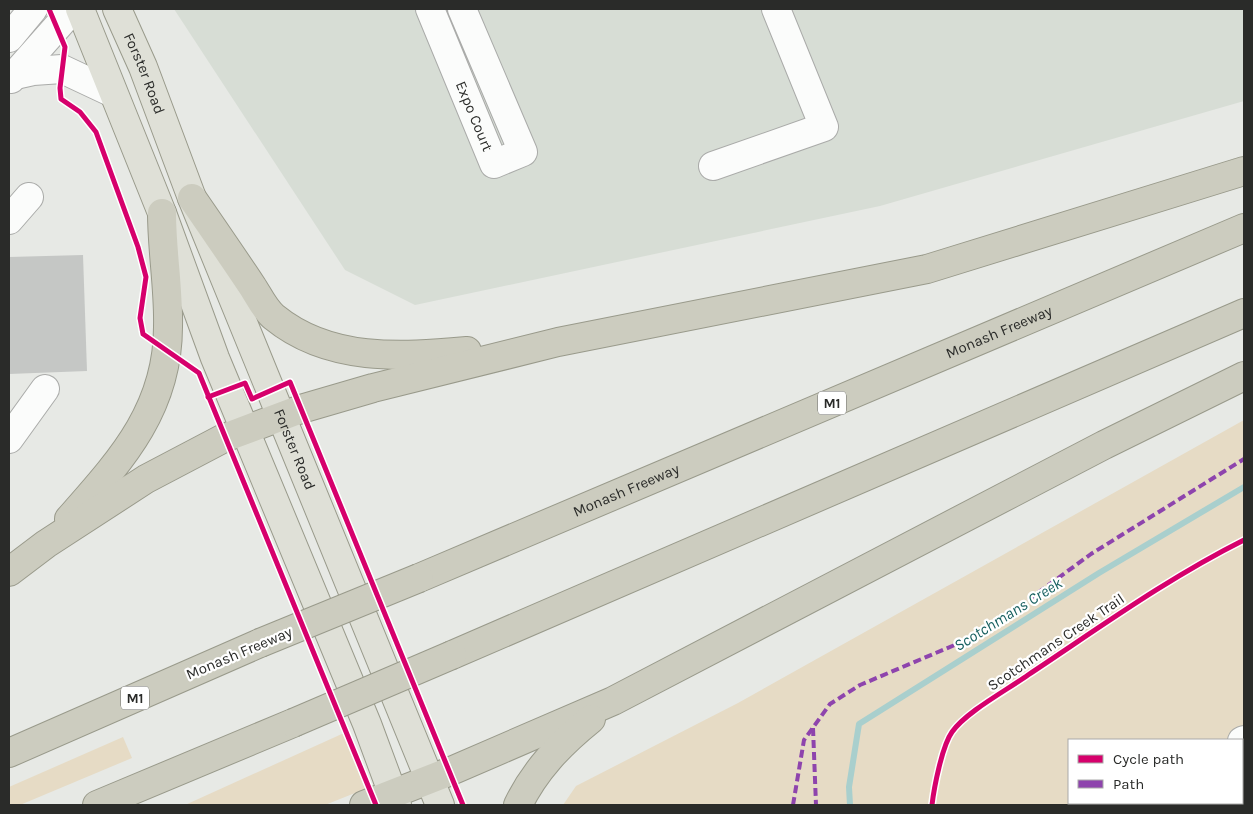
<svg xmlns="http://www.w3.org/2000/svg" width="1253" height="814" font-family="Karla,sans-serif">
<rect width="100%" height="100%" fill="#e7e9e5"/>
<path fill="#d7ddd5" d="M174,9H1244V101L880,206L415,305L345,270Z"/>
<g fill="#e6dbc5" fill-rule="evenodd">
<path d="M1244,420V805H563L576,786L738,703ZM1069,740H1242V803H1069Z"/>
<path d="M344,733L365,789L325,805H185Z"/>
<path d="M123,737L132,758L20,805H9V787Z"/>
</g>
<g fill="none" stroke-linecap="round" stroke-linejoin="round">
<path stroke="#a9cfcd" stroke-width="6" d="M850,805L849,787L859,724L1099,573L1244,487"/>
</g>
<path fill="#c5c7c5" d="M83,255L87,371L9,374V257Z"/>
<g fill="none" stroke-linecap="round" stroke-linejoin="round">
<g stroke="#aaaba9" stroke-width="30">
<g id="minor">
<path id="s1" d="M430,9L494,164L523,152L462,9"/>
<path d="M9,38L33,9"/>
<path d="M15,75L33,71L62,69L113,93"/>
<path d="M11,79L73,9"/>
<path d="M713,166L824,127L776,9"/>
<path d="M9,220L29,197"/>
<path d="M9,439L45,389"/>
<path d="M1242,741L1244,740"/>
<path d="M1242,780L1244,779"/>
<path d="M1155,803L1156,805"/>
<path d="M1186,805L1192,803"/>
</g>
</g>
<g stroke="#999a8b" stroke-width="30">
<g id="major">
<path d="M80,9L162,213L215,358L367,724L397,805"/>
<path id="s2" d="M117,9L143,67L192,198L440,805"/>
</g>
</g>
<g stroke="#999a8b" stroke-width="30">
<g id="highway">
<path d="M192,198C212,227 232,256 252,286C258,295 265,310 274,317C329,362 401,357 467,351"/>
<path d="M69,519C120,461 168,410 168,327C169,289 162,251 162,213"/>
<path d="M9,572L46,544L146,479L224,438L301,409L373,388L558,342L927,269L1244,171"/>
<path id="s3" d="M419,578L1244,228"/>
<path d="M452,655L1244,313"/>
<path d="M9,753L260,643"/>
<path d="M97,805L293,723"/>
<path d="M364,805L451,771L613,701L1104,445L1244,376"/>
<path d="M518,805C535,770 560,744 591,719"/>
</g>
</g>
<use href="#minor" stroke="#fbfcfb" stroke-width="28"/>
<use href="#major" stroke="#dfe0d7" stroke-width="28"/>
<use href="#highway" stroke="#ccccbf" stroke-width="28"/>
<g stroke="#999a8b" stroke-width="30" stroke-linecap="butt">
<g id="highway-bridge">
<path d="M260,643L419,578"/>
<path d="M293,723L452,655"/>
</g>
</g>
<use href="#highway-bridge" stroke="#ccccbf" stroke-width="28"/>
<g stroke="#8e44ad" stroke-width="4" stroke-dasharray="8 4" stroke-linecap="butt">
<path d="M813,728L816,805"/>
<path d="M793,805L804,740L830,704L860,685L983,633L1091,554L1244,459"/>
</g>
<g stroke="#fff" stroke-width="8">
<g id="cycleway">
<path d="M49,9L65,47L60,88L61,99L80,112L96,132L138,247L146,277L140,318L143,334L199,373L376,805"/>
<path d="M208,397L245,383L252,399L290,382L463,805"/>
<path d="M932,805C934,788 942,746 952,732C966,712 1007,690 1028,675C1099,628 1168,578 1244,540"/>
</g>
</g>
<use href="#cycleway" stroke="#d6006c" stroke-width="5"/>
</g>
<g text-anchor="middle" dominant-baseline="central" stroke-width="4.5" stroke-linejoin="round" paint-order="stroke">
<g fill="#fff" stroke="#6a6b69" stroke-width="1">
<rect x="818" y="391.5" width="28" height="23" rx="4"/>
<rect x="121" y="686.5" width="28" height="23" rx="4"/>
</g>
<g font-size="14" font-weight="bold" fill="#2a2b29">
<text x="832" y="403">M1</text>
<text x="135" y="698">M1</text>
</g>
<g font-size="15" fill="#2a2b29" stroke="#fff">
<text stroke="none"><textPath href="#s2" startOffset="70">Forster Road</textPath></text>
<text stroke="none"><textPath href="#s1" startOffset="116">Expo Court</textPath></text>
<text stroke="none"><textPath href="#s3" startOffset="630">Monash Freeway</textPath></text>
<text stroke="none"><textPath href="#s2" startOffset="475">Forster Road</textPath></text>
<text stroke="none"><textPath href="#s3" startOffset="225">Monash Freeway</textPath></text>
<text transform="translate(1056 642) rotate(-34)">Scotchmans Creek Trail</text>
<text transform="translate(239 653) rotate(-23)">Monash Freeway</text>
</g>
<g font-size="16" font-style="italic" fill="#196161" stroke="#fff">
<text transform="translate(1008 614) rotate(-32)">Scotchmans Creek</text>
</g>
</g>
<rect width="1253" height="814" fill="none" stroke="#2a2b29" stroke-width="20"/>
<rect x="1068" y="739" width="175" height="65" fill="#ffffff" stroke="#aaaaa9"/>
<rect x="1078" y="755" width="25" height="8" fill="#d6006c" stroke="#aaaaa9"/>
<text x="1113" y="764" font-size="15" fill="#2a2b29">Cycle path</text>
<rect x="1078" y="780" width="25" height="8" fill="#8e44ad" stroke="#aaaaa9"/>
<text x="1113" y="789" font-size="15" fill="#2a2b29">Path</text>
</svg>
